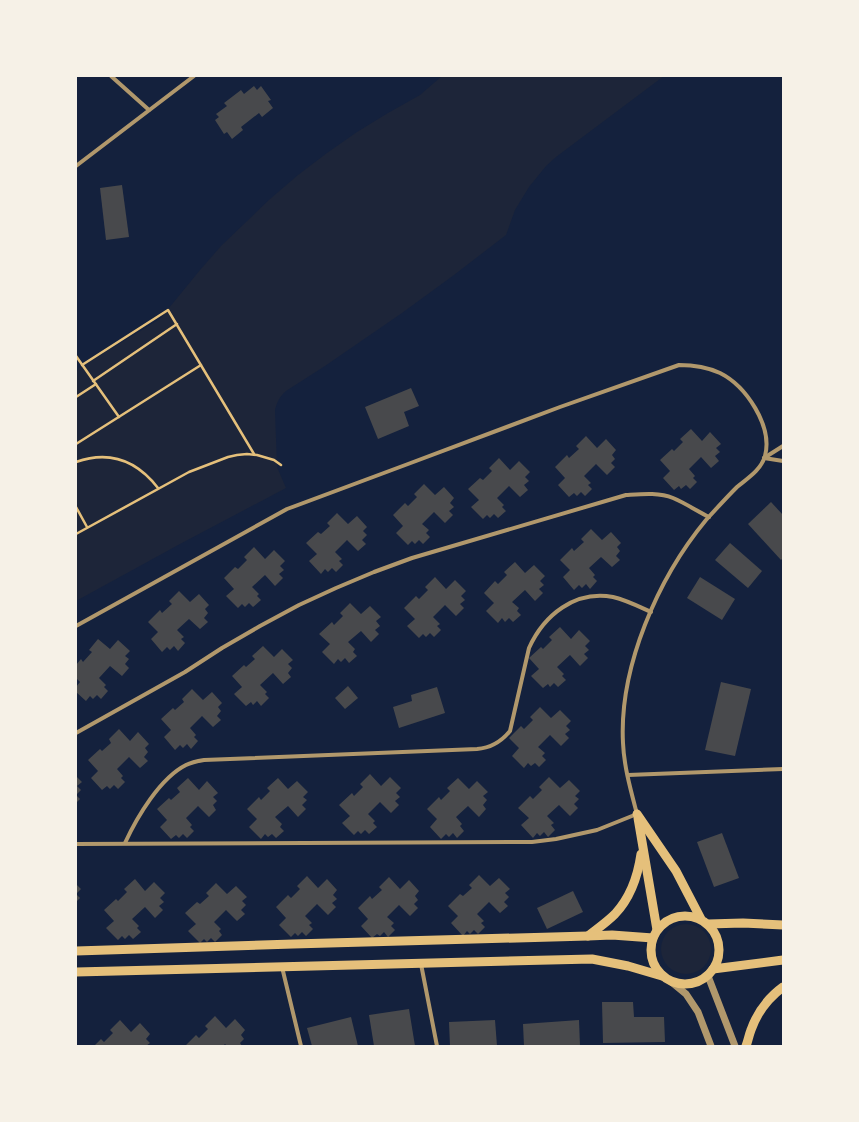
<svg xmlns="http://www.w3.org/2000/svg" width="859" height="1122" font-family="'Varela Round',sans-serif">
<rect width="100%" height="100%" fill="#14213d"/>
<g fill="#1d2539">
<path d="M442,76H664L556,157L546,166L529,187L515,210L506,235L454,275L402,313L325,366L286,391C280,396 277,402 275,410L277,467L286,488L180,544L76,601V373L79,368L160,319L200,270L221,246L270,199L298,175L327,153L357,132L388,113L420,95Z"/>
<circle cx="686" cy="949" r="25"/>
</g>
<g fill="#48494c">
<path d="M254,86L257,90L261,86L271,100L268,101L273,108L262,117L259,113L241,127L243,130L232,139L227,132L224,134L215,120L219,117L216,114L227,106L224,103L241,90L244,94Z"/>
<path d="M122,185L129,237L106,240L100,188Z"/>
<path d="M411,388L419,406L404,412L409,426L378,439L365,407Z"/>
<path d="M691,429L702,441L710,432L721,444L716,448L720,452L715,456L719,461L711,468L701,457L689,469L695,476L693,478L697,482L690,489L686,485L681,489L679,486L674,490L663,478L670,471L660,460L672,449L674,451L683,442L680,439Z"/>
<path d="M586,436L597,448L606,439L616,450L612,455L615,459L611,463L615,467L607,475L596,464L584,476L591,483L588,485L592,489L585,496L581,492L577,496L574,493L569,497L558,485L565,478L555,467L567,455L569,458L579,449L576,446Z"/>
<path d="M499,458L510,470L519,461L530,472L525,477L529,481L524,485L528,490L520,497L509,486L497,498L504,505L502,507L506,511L498,518L494,514L490,518L487,515L483,519L471,507L479,500L468,489L480,478L483,480L492,471L489,468Z"/>
<path d="M424,484L435,495L444,487L454,498L450,503L454,507L449,511L453,515L445,523L434,512L422,524L429,530L426,533L430,537L423,544L419,540L415,544L412,541L408,545L396,533L403,526L393,515L405,503L408,506L417,497L414,494Z"/>
<path d="M771,502L783,515V558L781,560L748,524Z"/>
<path d="M337,513L348,524L357,516L367,527L363,531L367,535L362,540L366,544L358,551L347,540L335,552L342,559L339,561L343,565L336,572L332,568L328,572L325,569L321,574L309,561L317,554L306,543L318,532L321,534L330,526L327,523Z"/>
<path d="M591,529L602,540L611,532L621,543L617,547L620,551L616,556L620,560L612,567L601,557L589,568L595,575L593,577L597,581L590,589L586,584L582,588L579,585L574,590L563,577L570,570L560,560L572,548L574,551L584,542L581,539Z"/>
<path d="M730,543L762,571L748,588L715,560Z"/>
<path d="M254,547L265,559L274,550L285,561L280,566L284,570L279,574L283,578L275,586L265,575L252,587L259,594L257,596L261,600L253,607L249,603L245,607L242,604L238,608L226,596L234,589L224,578L235,567L238,569L247,560L244,557Z"/>
<path d="M515,562L525,573L534,565L545,576L540,581L544,585L539,589L543,593L535,601L525,590L512,602L519,608L517,611L521,615L513,622L509,618L505,622L502,618L498,623L486,611L494,603L484,593L495,581L498,584L507,575L504,572Z"/>
<path d="M435,577L446,589L455,580L466,591L461,596L465,600L460,604L464,608L456,616L445,605L433,617L440,624L437,626L441,630L434,637L430,633L426,637L423,634L419,638L407,626L415,619L404,608L416,596L419,599L428,590L425,587Z"/>
<path d="M700,577L735,599L722,620L687,598Z"/>
<path d="M179,591L190,602L199,594L209,605L205,609L208,613L204,618L208,622L200,629L189,619L177,630L184,637L181,639L185,643L178,651L174,646L170,650L167,647L162,652L151,639L158,632L148,622L160,610L162,613L172,604L169,601Z"/>
<path d="M350,603L361,614L370,606L381,617L376,621L380,626L375,630L379,634L371,642L361,631L348,642L355,649L353,652L357,656L349,663L345,658L341,662L338,659L334,664L322,652L330,644L319,634L332,622L334,625L343,616L340,613Z"/>
<path d="M560,627L571,639L579,630L590,641L585,646L589,650L584,654L588,658L580,666L570,655L557,667L564,674L562,676L566,680L558,687L554,683L550,687L548,684L543,688L531,676L539,669L529,658L541,647L543,649L552,640L549,637Z"/>
<path d="M98,639L110,649L118,640L130,651L125,656L129,659L125,664L129,668L122,676L110,666L99,678L106,685L104,687L108,691L101,699L97,695L93,699L90,696L86,701L76,692V687L80,682L76,678V665L81,659L83,662L92,652L89,650Z"/>
<path d="M263,646L274,657L282,649L293,660L288,664L292,668L288,673L291,677L283,684L273,673L260,685L267,692L265,694L269,698L261,706L257,701L253,705L251,702L246,706L234,694L242,687L232,676L244,665L246,667L255,659L252,656Z"/>
<path d="M721,682L751,689L735,756L705,750Z"/>
<path d="M348,686L358,698L345,709L335,698Z"/>
<path d="M437,687L445,713L399,728L393,707L412,701L411,695Z"/>
<path d="M192,689L203,700L212,692L222,703L218,707L221,711L217,716L221,720L213,727L202,716L190,728L196,735L194,737L198,741L191,749L187,744L183,748L180,745L175,750L164,737L171,730L161,719L173,708L175,710L184,702L182,699Z"/>
<path d="M540,707L551,718L560,710L571,721L566,726L570,730L565,734L569,738L561,746L550,735L538,747L545,753L542,756L546,760L539,767L535,763L531,766L528,763L524,768L512,756L519,748L509,738L521,726L524,729L533,720L530,717Z"/>
<path d="M119,729L130,741L138,732L149,744L145,748L148,752L144,757L148,761L140,768L129,757L117,769L123,776L121,778L125,782L118,789L114,785L110,789L107,786L102,790L91,778L98,771L88,760L100,749L102,751L111,743L109,739Z"/>
<path d="M370,774L381,786L390,777L401,788L396,793L400,797L395,801L399,805L391,813L380,802L368,814L375,821L373,823L377,827L369,834L365,830L361,834L358,831L354,835L342,823L350,816L339,805L352,793L354,796L363,787L360,784Z"/>
<path d="M76,776L82,782L77,786L81,790L76,795L80,799L76,803Z"/>
<path d="M549,777L560,788L569,780L580,791L575,796L579,799L574,804L578,808L570,816L559,805L547,816L554,823L551,825L555,830L548,837L544,832L540,836L537,833L533,838L521,825L529,818L518,808L530,796L533,799L542,790L539,787Z"/>
<path d="M188,778L199,790L207,781L218,793L213,797L217,801L213,805L216,810L209,817L198,806L186,818L192,825L190,827L194,831L187,838L183,834L179,838L176,835L171,839L160,827L167,820L157,809L169,798L171,800L180,792L177,788Z"/>
<path d="M278,778L288,789L297,781L308,792L303,797L307,800L302,805L306,809L298,817L288,806L275,817L282,824L280,827L284,831L276,838L272,834L268,837L265,834L261,839L249,827L257,819L247,809L259,797L261,800L270,791L267,788Z"/>
<path d="M458,778L469,789L477,781L488,792L483,796L487,800L483,805L486,809L479,817L468,806L456,817L462,824L460,826L464,831L457,838L453,833L449,837L446,834L441,839L430,827L437,819L427,809L439,797L441,800L450,791L447,788Z"/>
<path d="M722,833L739,878L714,887L697,842Z"/>
<path d="M479,875L490,886L499,878L510,889L505,893L509,897L504,902L508,906L500,913L489,902L477,914L484,921L481,923L485,927L478,934L474,930L470,934L467,931L463,936L451,923L458,916L448,906L460,894L463,896L472,888L469,885Z"/>
<path d="M307,876L318,888L327,879L337,890L333,895L337,899L332,903L336,907L328,915L317,904L305,916L312,923L309,925L313,929L306,936L302,932L298,936L295,933L291,937L279,925L286,918L276,907L288,895L291,898L300,889L297,886Z"/>
<path d="M389,877L400,889L409,880L419,891L415,896L418,900L414,904L418,908L410,916L399,905L387,917L394,923L391,926L395,930L388,937L384,932L380,936L377,934L372,938L361,926L368,919L358,908L370,896L372,899L382,890L379,887Z"/>
<path d="M135,879L145,891L154,882L165,893L160,898L164,902L159,906L163,910L155,918L145,907L132,919L139,926L137,928L141,932L133,939L129,935L125,939L122,936L118,940L106,928L114,921L104,910L116,899L118,901L127,892L124,889Z"/>
<path d="M216,883L227,894L236,886L247,897L242,901L246,905L241,910L245,914L237,921L226,910L214,922L221,929L219,931L222,935L215,942L211,938L207,942L204,939L200,943L188,931L196,924L185,913L197,902L200,904L209,896L206,893Z"/>
<path d="M76,884L81,889L76,894L80,898L76,902Z"/>
<path d="M573,891L583,912L547,929L537,908Z"/>
<path d="M602,1002H633L634,1017H664L665,1042L603,1043Z"/>
<path d="M409,1009L415,1046H374L369,1015Z"/>
<path d="M215,1016L226,1028L235,1019L245,1030L241,1035L244,1039L240,1043L242,1046H227L225,1044L223,1046H185L196,1035L199,1038L208,1029L205,1026Z"/>
<path d="M351,1017L358,1046H312L307,1028Z"/>
<path d="M120,1020L131,1032L140,1023L150,1034L146,1039L150,1043L146,1046H94L101,1039L104,1042L113,1033L110,1030Z"/>
<path d="M495,1020L497,1046H450L449,1022Z"/>
<path d="M579,1020L580,1046H524L523,1024Z"/>
</g>
<g fill="none" stroke-linecap="round" stroke-linejoin="round">
<g stroke="#e5c07b" stroke-width="2.5">
<path d="M76,356L119,417"/>
<path d="M82,365L168,310L254,454"/>
<path d="M93,381L177,324"/>
<path d="M76,397L96,384"/>
<path d="M76,444L201,365"/>
<path d="M76,462C110,450 137,461 158,488"/>
<path d="M76,507L87,527"/>
<path d="M76,534L189,472L228,457L237,455L247,454L257,455L274,460L281,465"/>
</g>
<g stroke="#b1986c" stroke-width="4">
<path d="M111,76L149,110"/>
<path d="M76,166L194,76"/>
<path d="M764,458L783,446"/>
<path d="M764,458L783,461"/>
<path d="M76,626L287,509L408,464L560,407L679,365C693,365 707,367 720,373C746,386 773,426 765,456C761,470 748,478 737,487C726,498 716,509 706,520C658,578 619,667 623,743C624,767 631,791 637,814L597,830L556,839L532,842L76,844"/>
<path d="M76,733L185,672L222,648L260,626L299,605L336,588L374,572L412,558L626,495C641,494 659,492 673,498C685,503 697,511 709,517"/>
<path d="M628,775L783,769"/>
<path d="M125,843C137,817 160,778 186,765C192,762 198,761 204,760L477,749C491,748 501,742 510,731L529,648C544,615 575,590 613,597C626,600 638,606 651,612"/>
<path d="M421,964L437,1046"/>
<path d="M282,967L301,1046"/>
</g>
<g stroke="#b1986c" stroke-width="7">
<path d="M708,976L735,1046"/>
<path d="M669,980L686,994L698,1012L711,1046"/>
</g>
<g stroke="#e5c07b" stroke-width="9">
<path d="M637,814L676,871L701,919"/>
<path d="M638,818L657,930"/>
<circle cx="685" cy="950" r="34"/>
<path d="M708,924L743,923L783,925"/>
<path d="M588,936C597,929 607,922 615,914C630,898 638,875 641,854"/>
<path d="M76,951L293,944L588,936L612,935L653,938"/>
<path d="M713,969L783,960"/>
<path d="M76,972L592,959L628,966L662,976"/>
<path d="M746,1046C748,1041 749,1035 751,1030C757,1013 768,998 783,987"/>
</g>
</g>
<rect width="859" height="1122" fill="none" stroke="#f6f1e7" stroke-width="154"/>
</svg>
